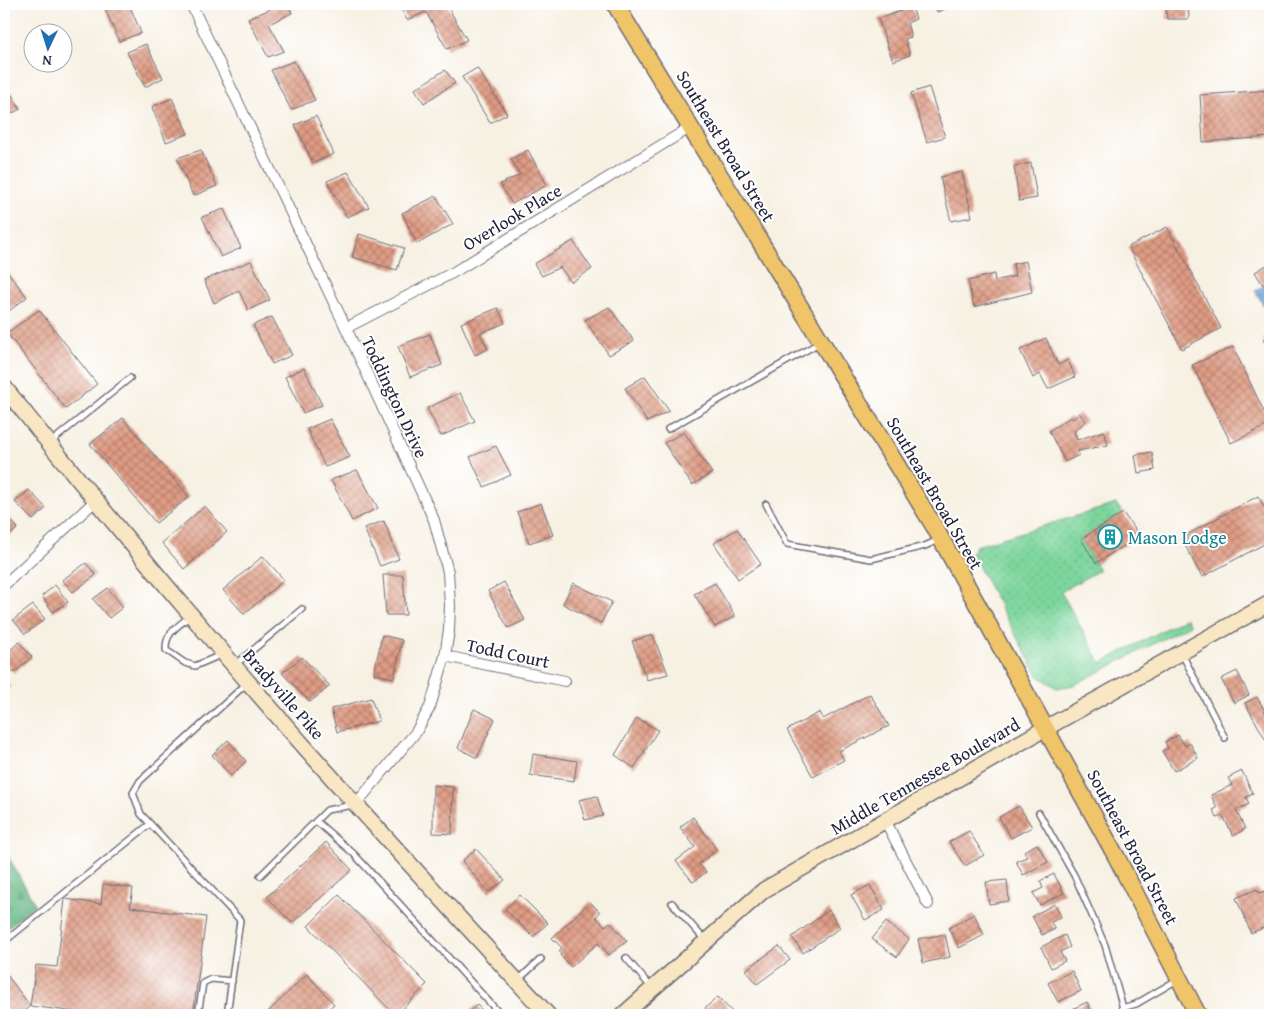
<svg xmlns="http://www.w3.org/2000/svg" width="1274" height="1019" font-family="'Gentium Book Plus',serif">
<defs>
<pattern id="grass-dots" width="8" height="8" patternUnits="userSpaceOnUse" patternTransform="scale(1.25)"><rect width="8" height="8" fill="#7cd59b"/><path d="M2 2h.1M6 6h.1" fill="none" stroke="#6bb786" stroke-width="1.8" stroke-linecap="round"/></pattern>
<pattern id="forest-firs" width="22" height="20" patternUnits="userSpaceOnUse" patternTransform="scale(1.25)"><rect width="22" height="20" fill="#65b683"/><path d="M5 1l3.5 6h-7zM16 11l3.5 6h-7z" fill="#53946c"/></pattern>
<pattern id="water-ripples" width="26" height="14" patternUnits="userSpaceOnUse" patternTransform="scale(1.25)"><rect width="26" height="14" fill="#669dd4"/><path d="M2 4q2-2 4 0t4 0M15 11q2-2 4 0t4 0" fill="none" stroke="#5480ad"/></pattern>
<pattern id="building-cross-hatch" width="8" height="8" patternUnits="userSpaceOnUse" patternTransform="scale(1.25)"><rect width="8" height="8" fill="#e09c84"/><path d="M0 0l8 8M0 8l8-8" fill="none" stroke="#b57f6d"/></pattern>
</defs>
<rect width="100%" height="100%" fill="#fff"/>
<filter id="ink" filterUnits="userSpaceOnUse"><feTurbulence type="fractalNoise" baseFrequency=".02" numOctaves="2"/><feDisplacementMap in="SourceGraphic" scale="10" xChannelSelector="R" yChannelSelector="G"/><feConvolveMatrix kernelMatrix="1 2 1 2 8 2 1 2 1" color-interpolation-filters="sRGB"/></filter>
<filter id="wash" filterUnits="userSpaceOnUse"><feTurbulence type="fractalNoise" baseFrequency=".0096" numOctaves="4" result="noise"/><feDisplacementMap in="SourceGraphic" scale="20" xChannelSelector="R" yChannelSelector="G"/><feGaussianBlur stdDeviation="1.12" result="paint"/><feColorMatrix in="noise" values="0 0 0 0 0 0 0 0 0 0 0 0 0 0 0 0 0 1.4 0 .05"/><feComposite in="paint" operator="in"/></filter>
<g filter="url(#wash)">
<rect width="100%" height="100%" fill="#f7f1e3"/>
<path fill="url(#grass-dots)" stroke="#4f7c6b" d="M1116,504L1123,513L1081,539L1099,570L1061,592L1101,663L1186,618L1190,625L1074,685L1057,688L1038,676L971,553L976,546Z"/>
<path fill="url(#forest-firs)" stroke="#446c5f" d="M4,849L35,904L4,931Z"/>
<path fill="url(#water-ripples)" stroke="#446088" d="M1270,282V316L1255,291Z"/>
<g id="blocks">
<g fill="url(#building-cross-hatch)">
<path d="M103,4H129L141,33L119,41Z"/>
<path d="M281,4H288L292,13L269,24L284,51L268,57L248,19Z"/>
<path d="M406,4H446L467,40L447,49L426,12L407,20L400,7Z"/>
<path d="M934,4H950L951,6L937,12Z"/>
<path d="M1144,4H1188L1189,19H1167L1166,7L1144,8Z"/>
<path d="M1253,4H1270V9L1252,6Z"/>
<path d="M912,7L916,19L907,23L911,37L905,39L910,55L893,61L878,19Z"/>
<path d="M146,44L163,78L145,87L127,52Z"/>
<path d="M294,61L315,100L291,110L271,70Z"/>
<path d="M477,68L507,114L490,123L462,77Z"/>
<path d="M445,70L455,83L424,103L415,89Z"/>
<path d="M4,81L20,109L4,118Z"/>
<path d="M929,87L945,137L927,142L911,93Z"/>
<path d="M1270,90V137L1203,142L1200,95Z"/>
<path d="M172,98L188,134L166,142L152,107Z"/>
<path d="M316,116L334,154L313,163L295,125Z"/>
<path d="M201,150L217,186L193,196L177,158Z"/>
<path d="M528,150L547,185L512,204L500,184L520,175L511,159Z"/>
<path d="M1031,163L1037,198L1019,201L1014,166Z"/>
<path d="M348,172L369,207L347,217L327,181Z"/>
<path d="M962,172L972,217L951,221L940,177Z"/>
<path d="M436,196L453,224L417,244L402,213Z"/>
<path d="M224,209L241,248L221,257L202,217Z"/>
<path d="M1167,227L1221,328L1182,349L1128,247Z"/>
<path d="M359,234L404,248L397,270L352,257Z"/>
<path d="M573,241L592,269L571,282L560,267L542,276L534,264Z"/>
<path d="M251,261L270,300L248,310L239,291L214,303L204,280Z"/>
<path d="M1026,261L1032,292L974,307L968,281L994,274L995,281L1015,276L1013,264Z"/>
<path d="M1270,263V281L1263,285L1255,272Z"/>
<path d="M4,267L27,297L4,315Z"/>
<path d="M609,307L634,341L609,355L585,320Z"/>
<path d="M498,308L505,323L480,333L488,349L475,355L461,323Z"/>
<path d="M39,310L97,384L66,409L7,333Z"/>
<path d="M272,317L292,355L272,364L253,325Z"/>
<path d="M430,334L442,365L410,377L398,346Z"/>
<path d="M1270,335V353L1263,339Z"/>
<path d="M1046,338L1058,365L1068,360L1075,377L1048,389L1040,374L1033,378L1020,350Z"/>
<path d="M1233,347L1270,424L1231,443L1192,365Z"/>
<path d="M304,368L322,405L303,413L285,377Z"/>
<path d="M645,376L669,411L647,422L625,388Z"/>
<path d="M460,393L475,421L441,436L427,408Z"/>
<path d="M1079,413L1086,421L1074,431L1077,440L1104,431L1108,445L1078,451L1079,455L1065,462L1049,431L1070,417L1073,419Z"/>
<path d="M123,418L189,497L156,523L90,444Z"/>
<path d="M330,419L350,457L325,467L307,429Z"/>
<path d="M684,432L712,473L692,485L664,443Z"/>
<path d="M496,446L511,475L484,487L470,457Z"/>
<path d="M1152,452L1155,470L1138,473L1135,455Z"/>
<path d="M357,470L378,508L352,521L331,480Z"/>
<path d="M29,490L46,508L33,520L15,502Z"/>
<path d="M1258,496L1270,517V541L1202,577L1181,538Z"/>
<path d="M541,503L553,535L529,543L517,512Z"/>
<path d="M205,506L227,532L184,569L162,543Z"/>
<path d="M1123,513L1140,536L1096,563L1081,539Z"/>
<path d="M5,514L18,528L4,540V515Z"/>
<path d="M384,521L399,559L380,566L364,528Z"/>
<path d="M737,529L761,564L738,579L714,543Z"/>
<path d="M263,556L284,580L244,614L223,590Z"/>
<path d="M86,563L96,575L73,592L62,580Z"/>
<path d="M383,575H403L406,615H386Z"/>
<path d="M504,582L525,620L508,628L488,591Z"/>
<path d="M573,583L612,602L601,623L563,604Z"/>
<path d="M715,583L735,616L715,627L694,594Z"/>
<path d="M55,585L68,602L53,612L42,596Z"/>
<path d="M108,588L123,607L109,618L93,599Z"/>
<path d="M33,605L45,619L25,634L13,620Z"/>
<path d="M382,635L402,640L394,678L374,674Z"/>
<path d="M653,635L668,674L647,680L632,641Z"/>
<path d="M19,642L32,657L14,673L4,661V656Z"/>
<path d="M302,657L330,686L310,702L282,673Z"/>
<path d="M1237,671L1249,695L1234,703L1221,679Z"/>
<path d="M4,680L10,687L4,693Z"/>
<path d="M870,694L889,726L839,751L844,760L813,777L787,730L820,712L823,719Z"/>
<path d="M1257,697L1270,720V740L1267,742L1245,703Z"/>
<path d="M371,698L379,721L337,732L331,709Z"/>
<path d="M474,709L495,719L477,758L458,748Z"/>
<path d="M637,718L658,730L634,768L615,755Z"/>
<path d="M1178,735L1185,746L1190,743L1198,758L1174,771L1162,751L1168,748L1165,742Z"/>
<path d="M228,740L246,761L231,776L212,755Z"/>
<path d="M533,754L577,761L574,781L530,775Z"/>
<path d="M1242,771L1253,794L1246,797L1249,804L1236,810L1245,829L1233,836L1223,816L1217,818L1213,810L1217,808L1211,795L1232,785L1228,778Z"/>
<path d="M433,785L453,787L452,834L433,833Z"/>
<path d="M597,796L603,816L585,820L579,800Z"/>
<path d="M1019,806L1032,827L1011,838L999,817Z"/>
<path d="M693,817L717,850L699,864L706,872L693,882L676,861L695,847L680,827Z"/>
<path d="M969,831L984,855L965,866L949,842Z"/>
<path d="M326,842L352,870L292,923L267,897Z"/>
<path d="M1037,844L1048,862L1023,875L1016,861L1027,857L1024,851Z"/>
<path d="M476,849L505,880L489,892L462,861Z"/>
<path d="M1054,874L1064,893L1040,905L1033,893L1043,888L1040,881Z"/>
<path d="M1007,880L1009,901L989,904L986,882Z"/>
<path d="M103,884L133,888L130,907L206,917L193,1015H98L30,1006L36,965L57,967L65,899L101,904Z"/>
<path d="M870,885L884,910L865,920L851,895Z"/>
<path d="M1257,889L1259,893L1265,891L1267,895L1270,894V925L1251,933L1236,898Z"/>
<path d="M339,895L427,984L397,1015H395L308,926Z"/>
<path d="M520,895L548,923L533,937L505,909Z"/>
<path d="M590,902L600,912L596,917L605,926L610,922L627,941L609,955L598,943L571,967L560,955L561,954L559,951L562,948L552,938Z"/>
<path d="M1055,904L1061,917L1051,922L1055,929L1042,935L1032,916Z"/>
<path d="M829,910L840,928L803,953L792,937Z"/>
<path d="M974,914L984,935L959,948L949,928Z"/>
<path d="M886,922L909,939L897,957L872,939Z"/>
<path d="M945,934L950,957L923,963L918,939Z"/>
<path d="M1065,935L1070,947L1060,952L1065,961L1051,968L1041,947Z"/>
<path d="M779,946L790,960L757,984L746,970Z"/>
<path d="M4,971L30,1006L20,1015H4Z"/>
<path d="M1072,971L1081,991L1058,1002L1048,983Z"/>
<path d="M307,974L334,1004L322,1015H265Z"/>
<path d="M718,997L735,1015H711L705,1008Z"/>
<path d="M1087,1002L1093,1015H1060Z"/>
<path d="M477,1005L487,1015H465Z"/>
</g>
</g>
</g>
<g filter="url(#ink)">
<use href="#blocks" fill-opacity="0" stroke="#6d6a76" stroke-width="1"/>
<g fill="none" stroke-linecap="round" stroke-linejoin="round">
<g stroke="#6d6a76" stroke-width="8">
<g id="service">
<path d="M668,429L819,343"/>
<path d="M51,442L130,378"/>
<path d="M766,504L787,544L871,559L925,546L938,540"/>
<path d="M189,617C177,627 165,633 166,650L185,663L195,666L223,654"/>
<path d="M1182,654L1225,738"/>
<path d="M236,664L302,609"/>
<path d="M1039,813L1075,877L1105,945L1125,1015"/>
<path d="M316,821L354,854L501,1015"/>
<path d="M260,876L327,810L353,805"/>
<path d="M672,903L704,939"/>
<path d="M4,942L150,824"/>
<path d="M626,958L651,987"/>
<path d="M517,981L541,959"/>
<path d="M1122,1008L1136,1004L1177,980"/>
<path d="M198,1015L203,983L211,979L232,981"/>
<path d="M227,1015L240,920L141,814L133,793L140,781L246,684"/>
</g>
</g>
<g stroke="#6d6a76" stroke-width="12">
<g id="minor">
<path d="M191,4L346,328L434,520L448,572L450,605L449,630L445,656L430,707L416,732L356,804"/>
<path d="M346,328L454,272L691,127"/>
<path d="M4,585L95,501"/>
<path d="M445,656L565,681"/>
<path d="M885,820L928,904"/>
</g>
</g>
<g stroke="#6d6a76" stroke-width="18">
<g id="secondary">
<path d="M4,387C78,480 153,571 230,661C333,782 441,898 548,1015"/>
<path d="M623,1015L764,890L1046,728L1270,603"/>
</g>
</g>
<g stroke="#6d6a76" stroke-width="19">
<path id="primary" d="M615,4L934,526L1117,858L1198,1015"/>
</g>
<use href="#service" stroke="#fff" stroke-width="5"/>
<use href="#minor" stroke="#fff" stroke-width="10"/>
<use href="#secondary" stroke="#f9e7c3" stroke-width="15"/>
<use href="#primary" stroke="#f0c469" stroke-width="16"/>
</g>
</g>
<defs>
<g id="building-ring" transform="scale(1.25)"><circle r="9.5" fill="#fff" stroke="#0f9aa8" stroke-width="1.5"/><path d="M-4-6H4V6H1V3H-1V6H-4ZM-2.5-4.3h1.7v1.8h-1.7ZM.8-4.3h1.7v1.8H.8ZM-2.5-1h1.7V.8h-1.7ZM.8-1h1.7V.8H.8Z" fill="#0f9aa8"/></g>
</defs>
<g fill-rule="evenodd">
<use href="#building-ring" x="1110" y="537"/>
</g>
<g text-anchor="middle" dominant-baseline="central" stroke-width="4" stroke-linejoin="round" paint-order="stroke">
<g font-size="18" fill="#22223b" stroke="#fff">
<text transform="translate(726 146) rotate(59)">Southeast Broad Street</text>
<text transform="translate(512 217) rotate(-31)">Overlook Place</text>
<text transform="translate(395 397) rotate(65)">Toddington Drive</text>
<text transform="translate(935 493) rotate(60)">Southeast Broad Street</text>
<text transform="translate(508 653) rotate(12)">Todd Court</text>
<text transform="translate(284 694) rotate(49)">Bradyville Pike</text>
<text transform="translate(925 776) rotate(-30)">Middle Tennessee Boulevard</text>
<text transform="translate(1133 847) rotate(62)">Southeast Broad Street</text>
</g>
<g font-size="18" fill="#0d838f" stroke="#fff" text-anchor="start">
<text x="1128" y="537">Mason Lodge</text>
</g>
</g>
<rect width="1274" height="1019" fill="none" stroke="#fff" stroke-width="20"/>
<g transform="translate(48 48) rotate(184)"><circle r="24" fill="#ffffff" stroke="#a7a7b1"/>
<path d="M0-4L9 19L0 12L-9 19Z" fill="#1f6fb2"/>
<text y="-8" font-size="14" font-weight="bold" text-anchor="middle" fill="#22223b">N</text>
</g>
</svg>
